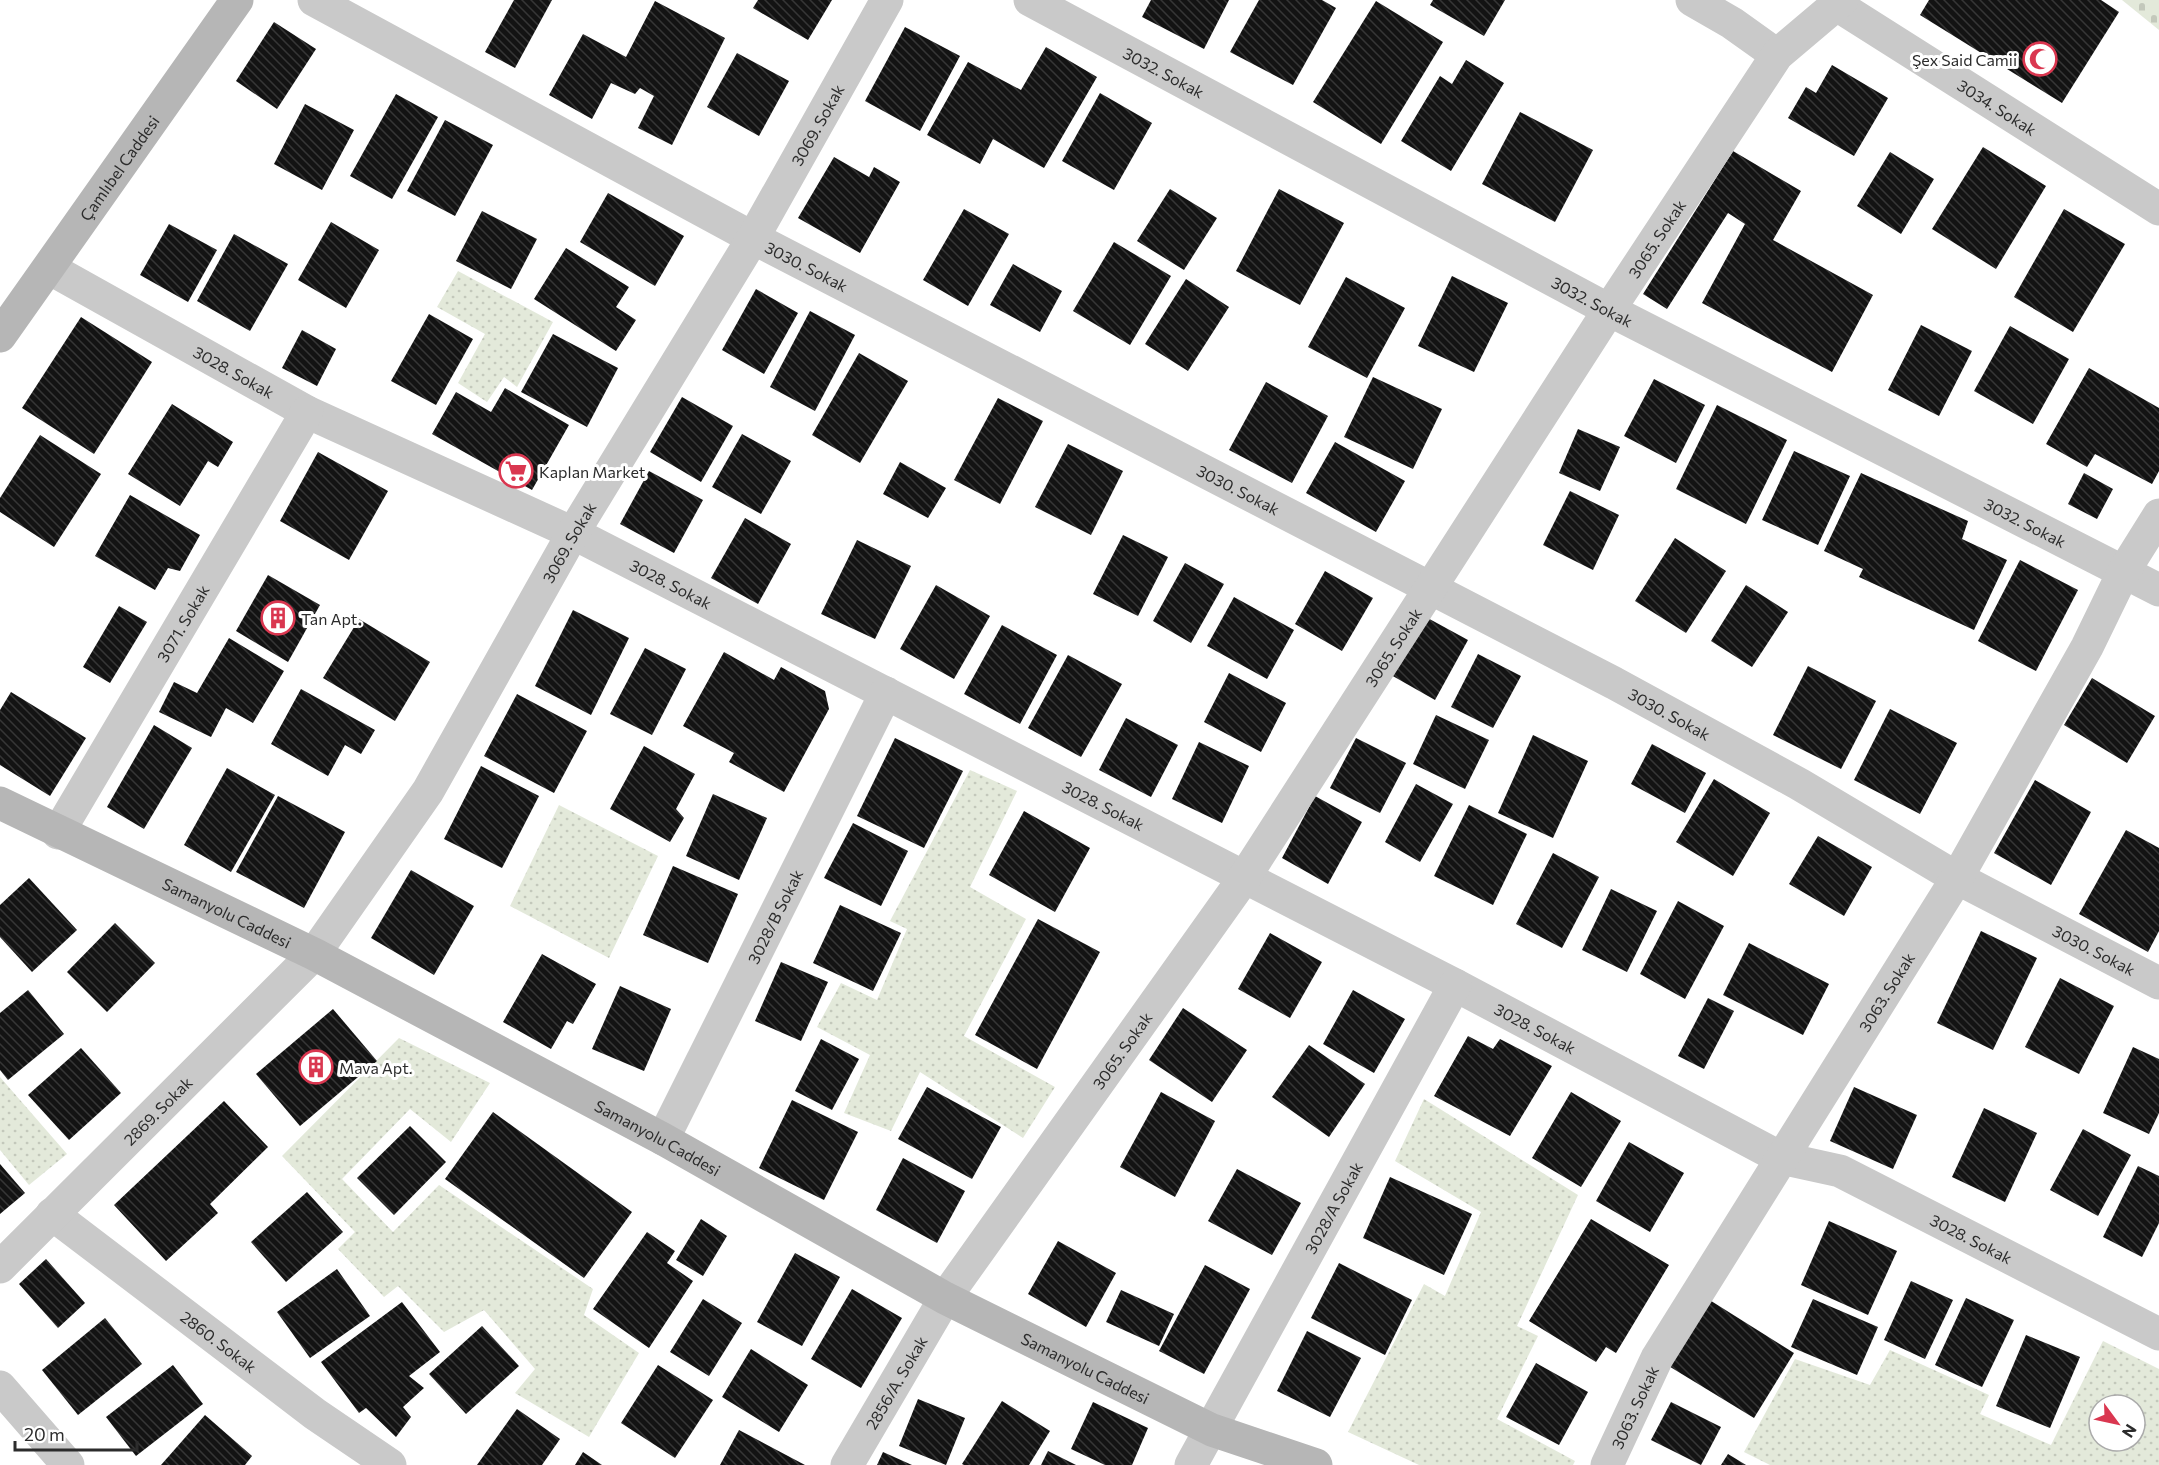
<svg xmlns="http://www.w3.org/2000/svg" width="2159" height="1465" font-family="Commissioner,sans-serif">
<defs>
<pattern id="cemetery-stones" width="16" height="16" patternUnits="userSpaceOnUse" patternTransform="scale(1.5)"><rect width="16" height="16" fill="#e3e9da"/><path d="M2 7V4a2 2 0 0 1 4 0v3zM10 15v-3a2 2 0 0 1 4 0v3z" fill="#c3c8bb"/></pattern>
<pattern id="garden-dots" width="8" height="8" patternUnits="userSpaceOnUse" patternTransform="scale(1.5)"><rect width="8" height="8" fill="#e3e9da"/><path d="M2 2h.1M6 6h.1" fill="none" stroke="#c3c8bb" stroke-width="1.8" stroke-linecap="round"/></pattern>
<pattern id="building-back-hatch" width="6" height="6" patternUnits="userSpaceOnUse" patternTransform="scale(1.5)"><rect width="6" height="6" fill="#131313"/><path d="M-1 5l2 2M0 0l6 6M5-1l2 2" fill="none" stroke="#363636"/></pattern>
</defs>
<rect width="100%" height="100%" fill="#fff"/>
<path fill="url(#cemetery-stones)" d="M2122,0H2159V30Z"/>
<g fill="url(#garden-dots)" fill-rule="evenodd">
<path d="M458,271L553,322L517,387L504,377L487,402L458,383L485,334L437,307Z"/>
<path d="M970,770L1017,791L970,887L1026,919L964,1036L1055,1087L1023,1138L920,1072L891,1131L844,1113L870,1055L817,1027L841,983L877,1000L907,929L890,921Z"/>
<path d="M559,805L658,856L609,958L510,906Z"/>
<path d="M399,1038L490,1083L451,1142L410,1109L342,1179L393,1232L439,1185L593,1289L584,1315L639,1353L589,1437L515,1393L535,1369L484,1310L444,1332L398,1286L384,1297L338,1249L355,1232L282,1156Z"/>
<path d="M0,1077L67,1154L29,1185L0,1150Z"/>
<path d="M1424,1099L1578,1195L1517,1326L1538,1336L1497,1419L1575,1461L1573,1465H1419L1348,1432L1424,1284L1445,1296L1481,1212L1395,1161Z"/>
<path d="M2103,1341L2159,1369V1465H1770L1744,1452L1795,1359L1870,1385L1890,1350L1989,1395L1980,1414L2051,1445ZM2099,1405H2135V1441H2099Z"/>
</g>
<g fill="url(#building-back-hatch)">
<path d="M514,0H552L515,68L485,52Z"/>
<path d="M758,0H832L808,40L753,8Z"/>
<path d="M1151,0H1229L1204,49L1142,17Z"/>
<path d="M1259,0H1322L1336,8L1293,85L1230,52Z"/>
<path d="M1433,0H1505L1484,36L1430,5Z"/>
<path d="M1929,0H2101L2119,12L2062,103L1920,15Z"/>
<path d="M655,1L725,38L672,145L638,128L654,96L640,88L635,94L611,83L592,119L549,95L583,34L626,57Z"/>
<path d="M1376,1L1443,42L1381,144L1313,102Z"/>
<path d="M274,22L316,49L277,109L236,81Z"/>
<path d="M905,27L960,56L920,131L865,101Z"/>
<path d="M1046,47L1097,77L1044,168L993,139L980,164L927,135L968,62L1021,90Z"/>
<path d="M737,53L789,81L759,136L707,107Z"/>
<path d="M1466,60L1504,83L1451,171L1401,141L1440,76L1452,84Z"/>
<path d="M1832,65L1888,98L1854,156L1788,118L1806,87L1816,93Z"/>
<path d="M1100,93L1152,123L1114,190L1062,161Z"/>
<path d="M396,94L438,117L392,199L350,176Z"/>
<path d="M305,104L354,130L322,190L274,164Z"/>
<path d="M1520,112L1593,150L1555,222L1482,184Z"/>
<path d="M445,120L493,145L455,216L407,191Z"/>
<path d="M1983,147L2046,186L1996,269L1932,229Z"/>
<path d="M1733,151L1801,191L1773,240L1873,295L1832,372L1702,303L1745,224L1728,213L1667,309L1643,294Z"/>
<path d="M1890,152L1934,179L1901,234L1857,206Z"/>
<path d="M834,157L869,177L874,167L900,182L860,253L798,218Z"/>
<path d="M1170,189L1217,218L1184,270L1137,241Z"/>
<path d="M1279,189L1344,223L1300,305L1236,271Z"/>
<path d="M608,193L684,236L655,286L580,242Z"/>
<path d="M964,209L1009,234L968,306L923,280Z"/>
<path d="M2064,209L2125,244L2073,332L2014,297Z"/>
<path d="M482,211L537,239L511,289L456,261Z"/>
<path d="M331,222L379,250L346,308L298,280Z"/>
<path d="M169,224L217,250L188,302L140,275Z"/>
<path d="M234,234L288,264L250,331L197,301Z"/>
<path d="M1114,242L1171,276L1130,345L1073,311Z"/>
<path d="M566,248L629,287L616,307L636,320L616,351L534,299Z"/>
<path d="M1013,264L1062,291L1040,332L990,305Z"/>
<path d="M1452,276L1508,303L1474,372L1418,346Z"/>
<path d="M1346,277L1405,308L1367,378L1308,347Z"/>
<path d="M1186,279L1229,307L1188,371L1145,344Z"/>
<path d="M756,289L798,313L764,374L722,350Z"/>
<path d="M810,311L855,335L815,411L770,387Z"/>
<path d="M429,314L473,339L436,405L391,381Z"/>
<path d="M81,317L152,362L94,454L22,408Z"/>
<path d="M1921,325L1972,351L1939,416L1888,390Z"/>
<path d="M2010,326L2069,359L2033,424L1974,391Z"/>
<path d="M302,330L336,349L317,386L282,368Z"/>
<path d="M553,334L618,368L587,427L521,392Z"/>
<path d="M859,353L908,381L860,463L812,435Z"/>
<path d="M2089,368L2159,408V471L2152,484L2095,454L2087,467L2046,444Z"/>
<path d="M1373,377L1442,409L1413,469L1344,437Z"/>
<path d="M1654,379L1705,405L1676,463L1624,436Z"/>
<path d="M1266,382L1328,416L1292,483L1229,450Z"/>
<path d="M505,388L569,425L532,490L432,434L456,392L491,412Z"/>
<path d="M682,397L733,426L701,482L650,452Z"/>
<path d="M998,398L1043,421L1000,504L954,480Z"/>
<path d="M172,404L233,442L218,467L208,461L180,506L128,474Z"/>
<path d="M1717,405L1787,440L1746,524L1676,489Z"/>
<path d="M1578,429L1620,447L1600,491L1559,473Z"/>
<path d="M742,434L791,461L761,514L712,487Z"/>
<path d="M40,435L101,474L54,547L0,512V498Z"/>
<path d="M1335,442L1405,481L1376,532L1306,493Z"/>
<path d="M1068,444L1123,471L1091,535L1035,507Z"/>
<path d="M1794,451L1850,476L1818,545L1762,520Z"/>
<path d="M318,452L388,491L349,560L280,521Z"/>
<path d="M900,462L946,488L928,518L883,494Z"/>
<path d="M649,471L703,500L674,553L620,524Z"/>
<path d="M1861,473L1968,521L1962,539L2007,560L1974,630L1859,577L1863,569L1824,551Z"/>
<path d="M2084,473L2113,489L2097,519L2068,504Z"/>
<path d="M1570,491L1619,515L1593,570L1543,545Z"/>
<path d="M130,495L200,535L180,571L168,568L155,590L95,556Z"/>
<path d="M745,518L791,544L758,604L711,578Z"/>
<path d="M1123,535L1168,557L1138,616L1093,594Z"/>
<path d="M1675,538L1726,571L1686,633L1635,601Z"/>
<path d="M857,540L911,566L875,639L821,614Z"/>
<path d="M2020,560L2078,590L2036,671L1978,641Z"/>
<path d="M1185,563L1224,584L1191,643L1153,621Z"/>
<path d="M1325,571L1373,598L1342,651L1295,624Z"/>
<path d="M268,575L320,605L288,662L236,631Z"/>
<path d="M936,585L990,616L954,679L900,649Z"/>
<path d="M1746,585L1788,612L1752,667L1711,641Z"/>
<path d="M1234,597L1294,630L1267,679L1207,646Z"/>
<path d="M119,606L147,622L110,683L83,667Z"/>
<path d="M573,610L629,638L591,715L535,686Z"/>
<path d="M1424,616L1468,640L1435,700L1391,675Z"/>
<path d="M359,619L430,662L395,721L323,678Z"/>
<path d="M1002,625L1057,655L1020,724L964,694Z"/>
<path d="M229,638L284,671L253,723L226,708L211,737L159,712L174,682L197,693Z"/>
<path d="M645,648L686,669L652,735L610,714Z"/>
<path d="M724,652L774,680L781,667L825,691L829,709L784,792L729,762L734,753L683,726Z"/>
<path d="M1478,654L1521,676L1493,728L1451,707Z"/>
<path d="M1068,655L1122,684L1081,757L1028,728Z"/>
<path d="M1808,666L1876,701L1841,769L1773,735Z"/>
<path d="M1229,673L1286,703L1261,752L1204,722Z"/>
<path d="M2092,678L2155,716L2127,763L2064,725Z"/>
<path d="M301,689L375,730L361,754L345,745L328,776L271,744Z"/>
<path d="M11,692L86,738L50,796L0,765V710Z"/>
<path d="M517,694L587,731L554,793L484,756Z"/>
<path d="M1890,709L1957,743L1920,814L1854,780Z"/>
<path d="M1436,715L1489,740L1465,789L1413,764Z"/>
<path d="M1126,718L1178,745L1151,797L1099,770Z"/>
<path d="M154,725L192,748L144,829L107,807Z"/>
<path d="M1533,735L1588,761L1553,838L1498,813Z"/>
<path d="M895,738L963,771L924,848L857,816Z"/>
<path d="M1356,738L1406,763L1380,813L1330,788Z"/>
<path d="M1199,742L1249,766L1222,823L1172,799Z"/>
<path d="M1652,744L1706,773L1685,813L1631,784Z"/>
<path d="M644,746L695,774L676,809L684,818L670,842L610,809Z"/>
<path d="M481,766L539,796L502,868L444,839Z"/>
<path d="M227,768L275,795L231,872L184,845Z"/>
<path d="M1714,779L1770,813L1733,876L1676,842Z"/>
<path d="M2035,780L2091,812L2051,885L1994,853Z"/>
<path d="M1416,784L1453,804L1420,862L1385,842Z"/>
<path d="M713,794L767,818L739,880L686,856Z"/>
<path d="M278,796L345,832L304,908L236,872Z"/>
<path d="M1315,796L1362,822L1328,884L1282,858Z"/>
<path d="M1469,805L1527,834L1493,905L1434,876Z"/>
<path d="M1024,811L1090,848L1055,912L989,875Z"/>
<path d="M853,823L908,851L881,906L824,878Z"/>
<path d="M2126,830L2159,848V931L2148,952L2079,914Z"/>
<path d="M1818,836L1872,867L1844,916L1789,884Z"/>
<path d="M1553,853L1599,877L1562,948L1516,924Z"/>
<path d="M673,866L738,894L708,963L643,935Z"/>
<path d="M411,870L474,906L434,975L371,938Z"/>
<path d="M29,878L77,930L32,972L0,937V905Z"/>
<path d="M1611,889L1657,911L1627,972L1582,950Z"/>
<path d="M1678,901L1724,926L1685,999L1640,974Z"/>
<path d="M840,905L901,933L873,991L813,963Z"/>
<path d="M1038,919L1100,952L1037,1069L975,1035Z"/>
<path d="M115,923L155,963L107,1012L67,972Z"/>
<path d="M1981,931L2037,958L1993,1050L1937,1023Z"/>
<path d="M1270,933L1322,962L1290,1018L1238,989Z"/>
<path d="M1749,943L1829,984L1803,1035L1723,995Z"/>
<path d="M542,954L596,984L573,1024L567,1021L551,1049L503,1022Z"/>
<path d="M781,962L828,982L801,1041L755,1021Z"/>
<path d="M2060,978L2114,1006L2079,1074L2025,1047Z"/>
<path d="M620,986L671,1009L644,1071L592,1049Z"/>
<path d="M28,990L64,1034L8,1080L0,1070V1013Z"/>
<path d="M1353,990L1405,1019L1374,1073L1323,1044Z"/>
<path d="M1708,998L1734,1011L1704,1069L1678,1056Z"/>
<path d="M1183,1008L1247,1050L1212,1102L1149,1060Z"/>
<path d="M333,1009L377,1061L300,1126L256,1074Z"/>
<path d="M1468,1036L1493,1049L1500,1039L1552,1066L1510,1136L1434,1096Z"/>
<path d="M821,1039L859,1059L832,1110L795,1091Z"/>
<path d="M1309,1045L1365,1084L1329,1137L1272,1097Z"/>
<path d="M2133,1047L2159,1059V1113L2149,1134L2103,1113Z"/>
<path d="M81,1048L121,1093L69,1140L28,1095Z"/>
<path d="M927,1087L1001,1127L972,1179L898,1139Z"/>
<path d="M1854,1087L1917,1115L1893,1169L1830,1141Z"/>
<path d="M1161,1092L1215,1121L1175,1197L1120,1167Z"/>
<path d="M1571,1092L1621,1121L1581,1187L1532,1158Z"/>
<path d="M792,1100L858,1132L824,1200L759,1168Z"/>
<path d="M224,1101L268,1147L210,1204L218,1213L166,1261L114,1205Z"/>
<path d="M1984,1108L2037,1133L2005,1202L1952,1177Z"/>
<path d="M493,1112L632,1212L584,1278L445,1179Z"/>
<path d="M410,1126L446,1162L394,1215L357,1178Z"/>
<path d="M2083,1129L2131,1155L2098,1216L2050,1190Z"/>
<path d="M1629,1142L1684,1173L1650,1232L1596,1201Z"/>
<path d="M903,1158L965,1191L937,1243L876,1210Z"/>
<path d="M0,1164L25,1193L0,1214Z"/>
<path d="M2138,1166L2159,1176V1223L2142,1257L2103,1237Z"/>
<path d="M1237,1169L1301,1203L1272,1255L1208,1221Z"/>
<path d="M1390,1177L1472,1214L1444,1275L1363,1238Z"/>
<path d="M307,1192L343,1232L286,1282L251,1242Z"/>
<path d="M701,1219L727,1236L703,1276L676,1260Z"/>
<path d="M1591,1219L1669,1265L1616,1353L1606,1347L1596,1362L1529,1321Z"/>
<path d="M1829,1221L1897,1251L1868,1315L1801,1285Z"/>
<path d="M647,1232L675,1251L667,1263L693,1281L649,1348L593,1309Z"/>
<path d="M1058,1241L1116,1273L1086,1327L1028,1294Z"/>
<path d="M795,1253L840,1277L802,1346L757,1322Z"/>
<path d="M46,1259L85,1303L58,1328L19,1284Z"/>
<path d="M1339,1263L1412,1300L1385,1355L1311,1318Z"/>
<path d="M1205,1265L1250,1289L1204,1374L1159,1351Z"/>
<path d="M337,1269L370,1316L310,1358L277,1312Z"/>
<path d="M1911,1281L1953,1300L1925,1359L1884,1340Z"/>
<path d="M852,1289L902,1318L861,1388L811,1359Z"/>
<path d="M1121,1290L1174,1314L1159,1346L1106,1322Z"/>
<path d="M1966,1298L2014,1320L1982,1387L1935,1365Z"/>
<path d="M703,1299L742,1323L709,1376L670,1352Z"/>
<path d="M1708,1299L1794,1353L1754,1418L1667,1365Z"/>
<path d="M1813,1299L1878,1327L1857,1375L1791,1347Z"/>
<path d="M402,1302L440,1352L409,1376L424,1388L403,1407L411,1417L396,1437L366,1408L359,1413L321,1362Z"/>
<path d="M105,1318L142,1364L78,1415L42,1370Z"/>
<path d="M482,1326L519,1366L466,1414L429,1374Z"/>
<path d="M1307,1331L1361,1358L1330,1417L1277,1391Z"/>
<path d="M2026,1335L2080,1357L2050,1428L1996,1406Z"/>
<path d="M751,1349L808,1385L779,1432L722,1397Z"/>
<path d="M1536,1363L1588,1392L1559,1445L1506,1417Z"/>
<path d="M173,1365L203,1404L136,1456L106,1417Z"/>
<path d="M658,1365L713,1400L675,1458L621,1423Z"/>
<path d="M918,1399L965,1418L946,1465L899,1446Z"/>
<path d="M1002,1401L1050,1431L1029,1465H964L962,1464Z"/>
<path d="M1093,1402L1148,1428L1132,1465H1105L1071,1449Z"/>
<path d="M1671,1402L1721,1427L1701,1465L1651,1440Z"/>
<path d="M517,1409L560,1439L542,1465H477Z"/>
<path d="M205,1415L252,1456L245,1465H161Z"/>
<path d="M739,1430L805,1465H720Z"/>
<path d="M1048,1451L1076,1465H1041Z"/>
<path d="M583,1452L602,1465H575Z"/>
<path d="M883,1452L912,1465H877Z"/>
<path d="M1728,1454L1746,1465H1721Z"/>
</g>
<g fill="none" stroke-linecap="round" stroke-linejoin="round">
<g stroke="#c9c9c9" stroke-width="33">
<path id="s1" d="M314,0L753,238L1614,683L1799,784L1957,878L2159,983"/>
<path id="s2" d="M1030,0L1609,310L2159,590"/>
<path d="M1692,0L1732,23L1777,55"/>
<path id="s3" d="M1837,5L2159,209"/>
<path id="s4" d="M49,268L307,412L573,533L1455,985L1781,1158L1840,1171L2159,1334"/>
<path id="s5" d="M58,833L307,412"/>
<path id="s6" d="M663,1139L886,693"/>
<path id="s7" d="M52,1214L315,1414L390,1465"/>
<path id="s8" d="M0,1267L314,954L428,791L573,533L753,238L887,0"/>
<path d="M0,1387L68,1465"/>
<path id="s9" d="M847,1465L945,1298L1244,878L1609,310L1777,55L1842,0"/>
<path id="s10" d="M1191,1465L1455,985"/>
<path id="s11" d="M1607,1465L1657,1358L1957,878L2087,647L2124,571L2159,515"/>
</g>
<g stroke="#b6b6b6" stroke-width="33">
<path id="s12" d="M0,336L237,0"/>
<path id="s13" d="M0,803L314,954L663,1139L945,1298L1212,1430L1316,1465"/>
</g>
</g>
<defs>
<g id="mosque-ring" transform="scale(1.725)"><circle r="9.5" fill="#fff" stroke="#da3750" stroke-width="1.5"/><path d="M3.5-4.9A6 6 0 1 0 3.5 4.9A5 5 0 1 1 3.5-4.9Z" fill="#da3750"/></g>
<g id="supermarket-ring" transform="scale(1.725)"><circle r="9.5" fill="#fff" stroke="#da3750" stroke-width="1.5"/><path d="M-6-5.5h2.5l.6 2H6L4.5 2H-2.5L-4.4-4H-6ZM-1.5 3.2a1.3 1.3 0 1 0 .1 0ZM3 3.2a1.3 1.3 0 1 0 .1 0Z" fill="#da3750"/></g>
<g id="building-ring" transform="scale(1.725)"><circle r="9.5" fill="#fff" stroke="#da3750" stroke-width="1.5"/><path d="M-4-6H4V6H1V3H-1V6H-4ZM-2.5-4.3h1.7v1.8h-1.7ZM.8-4.3h1.7v1.8H.8ZM-2.5-1h1.7V.8h-1.7ZM.8-1h1.7V.8H.8Z" fill="#da3750"/></g>
</defs>
<g fill-rule="evenodd">
<use href="#mosque-ring" x="2040" y="59"/>
<use href="#supermarket-ring" x="516" y="471"/>
<use href="#building-ring" x="278" y="618"/>
<use href="#building-ring" x="316" y="1067"/>
</g>
<g text-anchor="middle" dominant-baseline="central" stroke-width="6" stroke-linejoin="round" paint-order="stroke">
<g font-size="16" fill="#2c2c2c" stroke="#fff" text-anchor="start">
<text x="2017" y="59" text-anchor="end">Şex Said Camii</text>
<text x="539" y="471">Kaplan Market</text>
<text x="301" y="618">Tan Apt.</text>
<text x="339" y="1067">Mava Apt.</text>
</g>
<g font-size="16" fill="#2c2c2c" stroke="#fff">
<text stroke="none"><textPath href="#s2" startOffset="152">3032. Sokak</textPath></text>
<text stroke="none"><textPath href="#s3" startOffset="190">3034. Sokak</textPath></text>
<text stroke="none"><textPath href="#s8" startOffset="1414">3069. Sokak</textPath></text>
<text stroke="none"><textPath href="#s12" startOffset="206">Çamlıbel Caddesi</textPath></text>
<text stroke="none"><textPath href="#s9" startOffset="1470">3065. Sokak</textPath></text>
<text stroke="none"><textPath href="#s1" startOffset="560">3030. Sokak</textPath></text>
<text stroke="none"><textPath href="#s2" startOffset="638">3032. Sokak</textPath></text>
<text stroke="none"><textPath href="#s4" startOffset="212">3028. Sokak</textPath></text>
<text stroke="none"><textPath href="#s1" startOffset="1046">3030. Sokak</textPath></text>
<text stroke="none"><textPath href="#s2" startOffset="1124">3032. Sokak</textPath></text>
<text stroke="none"><textPath href="#s8" startOffset="928">3069. Sokak</textPath></text>
<text stroke="none"><textPath href="#s4" startOffset="698">3028. Sokak</textPath></text>
<text stroke="none"><textPath href="#s5" startOffset="244">3071. Sokak</textPath></text>
<text stroke="none"><textPath href="#s9" startOffset="984">3065. Sokak</textPath></text>
<text stroke="none"><textPath href="#s1" startOffset="1532">3030. Sokak</textPath></text>
<text stroke="none"><textPath href="#s4" startOffset="1184">3028. Sokak</textPath></text>
<text stroke="none"><textPath href="#s13" startOffset="252">Samanyolu Caddesi</textPath></text>
<text stroke="none"><textPath href="#s6" startOffset="249">3028/B Sokak</textPath></text>
<text stroke="none"><textPath href="#s1" startOffset="2018">3030. Sokak</textPath></text>
<text stroke="none"><textPath href="#s11" startOffset="550">3063. Sokak</textPath></text>
<text stroke="none"><textPath href="#s4" startOffset="1670">3028. Sokak</textPath></text>
<text stroke="none"><textPath href="#s9" startOffset="498">3065. Sokak</textPath></text>
<text stroke="none"><textPath href="#s8" startOffset="222">2869. Sokak</textPath></text>
<text stroke="none"><textPath href="#s13" startOffset="738">Samanyolu Caddesi</textPath></text>
<text stroke="none"><textPath href="#s10" startOffset="294">3028/A Sokak</textPath></text>
<text stroke="none"><textPath href="#s4" startOffset="2156">3028. Sokak</textPath></text>
<text stroke="none"><textPath href="#s7" startOffset="210">2860. Sokak</textPath></text>
<text stroke="none"><textPath href="#s13" startOffset="1224">Samanyolu Caddesi</textPath></text>
<text stroke="none"><textPath href="#s9" startOffset="96">2856/A. Sokak</textPath></text>
<text stroke="none"><textPath href="#s11" startOffset="64">3063. Sokak</textPath></text>
</g>
</g>
<g transform="translate(2117 1423) rotate(123)"><circle r="28" fill="#ffffff" stroke="#ababab" stroke-width="1.5"/>
<path d="M0-4.5L10 22L0 15L-10 22Z" fill="#da3750"/>
<text y="-9" font-size="16" font-weight="bold" text-anchor="middle" fill="#2c2c2c">N</text>
</g>
<path d="M15 1441v9h122v-9" fill="none" stroke="#2c2c2c" stroke-width="3"/>
<text x="24" y="1441" font-size="18" fill="#2c2c2c" stroke="#ffffff" stroke-width="4.5" paint-order="stroke">20 m</text>
</svg>
